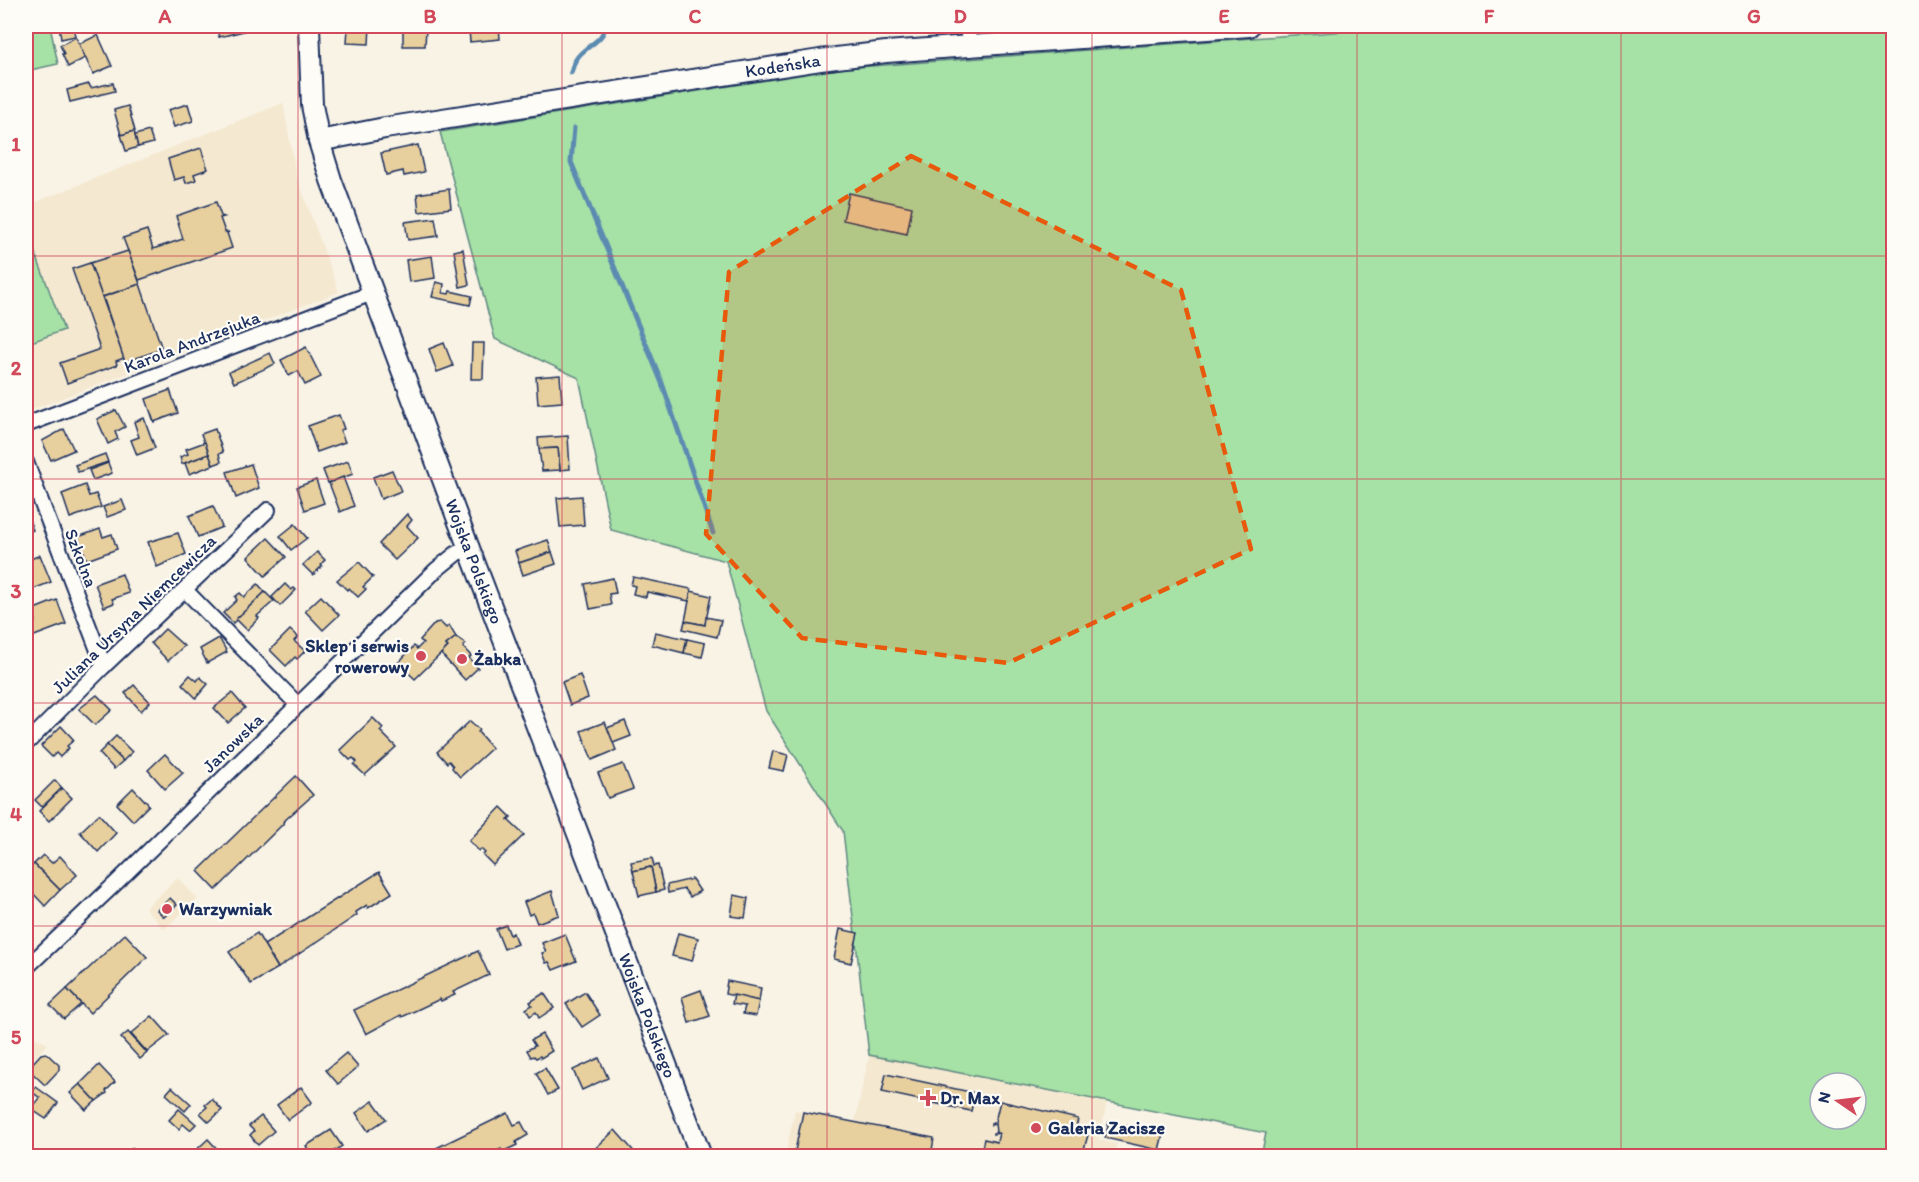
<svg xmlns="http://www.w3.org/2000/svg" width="1919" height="1182" font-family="Itim,sans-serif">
<rect width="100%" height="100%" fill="#f9f3e5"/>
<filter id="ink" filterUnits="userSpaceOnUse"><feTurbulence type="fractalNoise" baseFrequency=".0167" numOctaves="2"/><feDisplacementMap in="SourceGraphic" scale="12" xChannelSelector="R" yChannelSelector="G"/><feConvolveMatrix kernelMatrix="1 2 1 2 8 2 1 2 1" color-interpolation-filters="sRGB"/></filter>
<g filter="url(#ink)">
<g fill="#f4e8d0">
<path d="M283,103L296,174L339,292L26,412V206Z"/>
<path d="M178,878L198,899L164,929L145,908Z"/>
<path d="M26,1033L48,1044L26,1066Z"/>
<path d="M869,1055L1107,1102L1099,1140L1117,1144L1115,1156H785L795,1110L855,1122Z"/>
</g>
<g fill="#a6e1a6" stroke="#608882" stroke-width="1.5" fill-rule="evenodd">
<path d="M26,26H50L58,64L26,71Z"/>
<path d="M1415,26H1893V1156H1261L1266,1133L869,1055L843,831L766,711L726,561L611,530L579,378L495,339L440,132L844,68ZM1820,1083H1856V1119H1820Z"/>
<path d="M30,239L64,330L26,344V240Z"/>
</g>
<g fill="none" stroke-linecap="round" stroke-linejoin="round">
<g stroke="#5c8bb1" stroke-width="5">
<path d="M571,72C573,68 574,61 577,58C585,46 604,41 605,26"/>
<path d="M574,128L571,162L662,383L713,533"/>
</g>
</g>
<g fill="#e8cf9e" stroke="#1b2f5e" stroke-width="1.5">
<path d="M59,26H73L75,36L61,39Z"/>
<path d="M216,26H242L244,31L219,37Z"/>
<path d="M348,26H370L369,44L347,43Z"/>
<path d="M499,26L500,39L470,42L469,29Z"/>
<path d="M403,28H426L425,46H403Z"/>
<path d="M98,35L112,66L93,74L79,44Z"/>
<path d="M76,37L85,58L68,67L62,54H64L60,45Z"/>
<path d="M113,83L115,91L70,102L67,90L89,84L91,88Z"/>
<path d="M188,104L193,121L174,127L168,110Z"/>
<path d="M128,106L135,131L121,135L114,110Z"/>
<path d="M134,131L138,147L126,151L121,135Z"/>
<path d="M149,131L153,143L138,147L135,135Z"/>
<path d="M418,145L424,172L404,176L403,171L386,175L381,153Z"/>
<path d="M201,148L208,169L194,174L196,180L186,183L184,177L174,180L168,159Z"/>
<path d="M449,189L451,208L419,212L417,194Z"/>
<path d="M849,193L912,207L907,234L843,220Z"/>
<path d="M216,202L221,216L224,217L220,218L225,232H229L227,233L232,248L139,280L123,238L147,230L153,249L183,239L176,216Z"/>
<path d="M435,218L438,236L408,240L405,222Z"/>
<path d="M463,249L469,285L460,287L454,251Z"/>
<path d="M128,251L140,284L102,297L90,263Z"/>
<path d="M432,256L435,278L409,282L406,260Z"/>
<path d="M90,263L124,358L116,361L117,365L67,383L60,363L100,349L72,269Z"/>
<path d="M436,282L444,284L443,293L449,294L450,291L472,296L470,305L432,297Z"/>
<path d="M140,284L162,349L125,362L103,297Z"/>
<path d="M444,343L453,366L437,372L429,349Z"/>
<path d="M472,343H484L483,379H471Z"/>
<path d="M306,347L321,377L305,385L298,371L289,376L281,360Z"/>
<path d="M270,353L275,364L234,383L229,372Z"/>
<path d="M560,375L562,402L538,404L536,377Z"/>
<path d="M170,390L178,413L154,422L146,399Z"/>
<path d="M116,410L125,427L115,432L118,439L108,444L97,419Z"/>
<path d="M339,415L344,429L340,430L345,442L317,452L308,426Z"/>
<path d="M144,418L155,448L137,455L131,440L139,437L134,422Z"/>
<path d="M64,429L74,450L51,460L42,441Z"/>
<path d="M215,429L223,452L219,454L221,462L213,465L201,434Z"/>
<path d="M568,436L570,469L560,470L558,448L539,449L538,438Z"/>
<path d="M205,442L209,454L182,464L180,457L188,454L186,449Z"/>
<path d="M558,448L560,470L542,471L539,449Z"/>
<path d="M105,454L108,462L78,472L75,465Z"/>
<path d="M209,454L213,465L189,474L185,463Z"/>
<path d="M348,461L353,474L328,483L323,470Z"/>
<path d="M108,463L112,473L93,480L89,470Z"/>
<path d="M251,464L259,488L236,498L227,472Z"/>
<path d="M392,470L401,491L381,499L373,477Z"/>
<path d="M343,477L354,506L340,512L329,483Z"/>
<path d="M316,480L324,503L305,510L297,487Z"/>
<path d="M85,485L89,496L96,494L101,507L70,518L62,494Z"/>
<path d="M582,496L584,525L560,527L557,498Z"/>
<path d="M122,500L126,510L107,517L103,507Z"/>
<path d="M213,506L222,527L198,537L189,516Z"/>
<path d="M26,512L33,530L26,533Z"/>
<path d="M407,514L412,520L407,526L418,538L395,560L379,544Z"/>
<path d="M295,524L307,538L291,550L280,536Z"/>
<path d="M100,529L103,537L112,534L117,549L87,560L78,537Z"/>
<path d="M178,533L186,554L157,567L148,542Z"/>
<path d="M268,538L286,557L265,576L248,557Z"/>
<path d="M548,540L552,552L519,563L515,551Z"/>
<path d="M317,552L325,560L321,564L322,566L313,575L303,565Z"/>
<path d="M552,552L556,564L523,575L519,563Z"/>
<path d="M40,555L51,582L26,592V561Z"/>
<path d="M359,562L373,577L363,587L366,589L358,597L349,588L347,590L337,580Z"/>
<path d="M122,574L129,593L112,599L114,603L104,607L95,584Z"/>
<path d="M633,577L691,589L689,601L647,592L646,597L633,594L635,586L631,585Z"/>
<path d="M613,578L616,593L609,594L611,605L590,609L585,584Z"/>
<path d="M258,584L265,592L233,623L223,613L237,600L235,597L240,593L244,597Z"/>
<path d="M285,584L291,590L294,588L296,590L280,606L272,597Z"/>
<path d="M691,591L711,596L705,625L685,621Z"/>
<path d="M265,592L274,601L257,616L259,618L247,630L236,619Z"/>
<path d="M321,596L339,615L323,630L305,611Z"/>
<path d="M57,600L66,624L29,638L26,630V624L36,620L32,610Z"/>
<path d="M706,617L721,620L717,637L683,629L685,621L705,625Z"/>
<path d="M440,622L446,628L449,625L456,637L446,645L448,647L415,679L398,663L414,646L417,649L423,643L420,640L435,623Z"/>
<path d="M165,629L184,646L168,661L151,643Z"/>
<path d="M290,630L298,637L294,641L305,651L297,659L295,657L286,666L270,650Z"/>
<path d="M655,632L687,639L684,653L652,645Z"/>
<path d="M456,637L466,644L463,647L471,656L469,658L478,668L465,680L441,654L448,647L446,645Z"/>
<path d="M219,638L227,652L207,663L200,649Z"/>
<path d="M687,639L705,643L702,657L684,653Z"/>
<path d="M190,675L197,681L200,677L208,684L196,698L182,684Z"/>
<path d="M580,675L588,698L570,705L562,682Z"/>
<path d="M134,685L150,702L141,711L125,693Z"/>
<path d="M232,693L245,708L228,723L214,708Z"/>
<path d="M97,695L112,710L95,725L79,709Z"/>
<path d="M26,696L32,713L26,715Z"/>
<path d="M373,718L383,728L380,731L396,747L365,775L354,765L357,762L353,758L350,760L340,750Z"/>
<path d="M470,721L480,730L478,732L492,748L460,777L452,768L453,766L449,761L447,763L437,752Z"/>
<path d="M625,721L631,736L613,743L607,728Z"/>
<path d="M605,722L616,750L592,760L581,731Z"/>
<path d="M61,726L74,740L67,746L69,748L60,757L56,753L52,757L41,746Z"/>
<path d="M116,736L132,752L123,761L107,745Z"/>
<path d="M107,745L123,761L114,769L99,753Z"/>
<path d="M773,751L788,755L784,771L769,768Z"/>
<path d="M165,754L183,773L165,789L148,770Z"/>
<path d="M623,764L633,789L608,798L598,773Z"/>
<path d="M296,776L313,795L283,822L284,823L216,890L198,871Z"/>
<path d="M55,780L62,788L42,807L35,800Z"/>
<path d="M62,788L72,798L49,821L39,811Z"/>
<path d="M133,788L149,805L133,821L117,804Z"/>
<path d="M501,807L511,817L508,820L524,835L493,865L483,855L485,853L481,849L479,851L469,841Z"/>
<path d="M99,814L116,833L98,852L80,832Z"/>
<path d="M43,855L52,863L60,856L77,875L60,890L34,864Z"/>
<path d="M652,858L654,866L658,865L664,890L656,892L651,867L633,871L631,862Z"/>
<path d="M34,864L60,890L45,906L27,887L32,882L26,875V872Z"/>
<path d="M651,867L656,892L639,896L633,871Z"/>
<path d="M379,872L392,893L368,908L367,905L356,912L357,915L278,968L264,945Z"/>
<path d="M692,879L700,891L690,897L684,889L668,893L667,885Z"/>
<path d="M552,891L559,915L537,923L533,913L529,915L524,902Z"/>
<path d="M734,895L748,898L745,918L731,916Z"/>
<path d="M170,898L177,905L164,917L157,910Z"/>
<path d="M506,925L510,935L513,933L517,944L504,949L496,929Z"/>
<path d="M840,929L858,933L851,963L834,959Z"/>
<path d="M257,933L278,968L251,984L229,952Z"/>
<path d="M678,933L698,938L692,961L672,956Z"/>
<path d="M125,934L147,957L90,1013L67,989Z"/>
<path d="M565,934L576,961L553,970L549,962L546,963L542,953L546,952L542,943Z"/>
<path d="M478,951L489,975L453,992L455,995L441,1001L440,999L402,1017L401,1015L366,1034L354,1010Z"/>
<path d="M727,981L761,988L759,1001L725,994Z"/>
<path d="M67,989L81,1004L64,1019L50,1005Z"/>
<path d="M701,990L710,1016L689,1023L682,997Z"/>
<path d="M585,992L600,1015L582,1027L566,1004Z"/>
<path d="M544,993L554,1008L539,1018L536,1012L530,1016L526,1009L532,1005L530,1002Z"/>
<path d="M734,995L759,1001L756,1016L743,1014L745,1006L732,1004Z"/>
<path d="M152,1016L169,1035L147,1052L131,1034Z"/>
<path d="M128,1032L147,1053L140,1059L121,1038Z"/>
<path d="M542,1034L552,1051L541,1058L540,1056L536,1058L534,1056L531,1057L527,1050L535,1046L531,1040Z"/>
<path d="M46,1053L59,1065V1070L45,1085L30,1071V1066L41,1054Z"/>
<path d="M346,1053L358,1067L338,1084L326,1070Z"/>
<path d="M599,1058L608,1078L582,1090L573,1070Z"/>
<path d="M99,1065L115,1082L106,1091L107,1093L96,1101L80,1084Z"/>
<path d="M545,1068L558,1090L548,1095L536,1073Z"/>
<path d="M886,1074L975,1093L971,1111L882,1092Z"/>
<path d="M80,1084L96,1101L86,1110L70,1093Z"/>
<path d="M36,1087L58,1103L46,1119L31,1109L40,1098L32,1092Z"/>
<path d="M172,1087L191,1104L185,1111L166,1094Z"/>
<path d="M301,1087L312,1102L288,1120L277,1105Z"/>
<path d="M212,1099L222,1110L209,1122L200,1113L207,1107L205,1105Z"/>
<path d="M373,1101L386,1119L368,1131L356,1113Z"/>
<path d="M1000,1101L1078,1119L1075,1132L1088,1135L1084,1149L1102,1153L1101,1156H980L984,1139L997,1142L999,1133L993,1134V1133L996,1132L995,1124L991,1125V1123L995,1122Z"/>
<path d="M179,1109L196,1124L190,1130L183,1124L179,1129L169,1120Z"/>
<path d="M803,1112L934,1138L931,1156H794Z"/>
<path d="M508,1113L514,1125L521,1122L528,1135L516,1142L517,1145L502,1152L501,1149L486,1156H420Z"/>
<path d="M261,1116L274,1131L258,1145L250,1135L254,1131L249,1126Z"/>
<path d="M1109,1122L1163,1134L1159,1150L1105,1138Z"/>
<path d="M331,1130L342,1146L330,1154L329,1153L323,1156H312L306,1146Z"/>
<path d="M615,1130L638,1156H587Z"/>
<path d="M208,1139L221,1153L218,1156H190Z"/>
<path d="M132,1148L145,1156H126Z"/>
</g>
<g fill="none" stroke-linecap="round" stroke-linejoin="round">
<g stroke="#1b2f5e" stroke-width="18">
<g id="street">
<path d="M966,26L971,47"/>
<path d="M26,425L372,293"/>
<path d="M26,462L104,666"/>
<path d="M185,590L298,705"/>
<path d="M26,744L104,666L268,510"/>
<path d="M26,968L117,882L436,570L457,553L469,548"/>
<path d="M26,970V986"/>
</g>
</g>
<g stroke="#1b2f5e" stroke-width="24">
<g id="secondary">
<path id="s1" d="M309,26L312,105L319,141L331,180L457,517L701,1156"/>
<path id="s2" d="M319,141L385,128L820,60L886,52L1249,26"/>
</g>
</g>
<use href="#street" stroke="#fdfcf7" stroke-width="14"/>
<use href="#secondary" stroke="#fdfcf7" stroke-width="20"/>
</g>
</g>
<path fill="#e8590c" fill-opacity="0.2" stroke="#e8590c" stroke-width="4.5" stroke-dasharray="12 8" stroke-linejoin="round" d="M911,156L1181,290L1251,549L1008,663L802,638L706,534L729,272Z"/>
<path fill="none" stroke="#d1495b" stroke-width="1.5" stroke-opacity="0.55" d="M298,26V1156M562,26V1156M827,26V1156M1092,26V1156M1357,26V1156M1621,26V1156M26,256H1894M26,479H1894M26,703H1894M26,926H1894"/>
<g fill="#d1495b" stroke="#fdfcf7" stroke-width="2">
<circle cx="421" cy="656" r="6"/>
<circle cx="462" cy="659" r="6"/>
<circle cx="167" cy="909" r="6"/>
<path d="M925 1089h6v6h6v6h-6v6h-6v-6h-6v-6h6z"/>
<circle cx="1036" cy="1128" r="6"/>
</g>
<g text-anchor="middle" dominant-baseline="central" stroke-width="4.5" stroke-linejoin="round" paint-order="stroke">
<g font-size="18" fill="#1b2f5e" stroke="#fdfcf7">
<text stroke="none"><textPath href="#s2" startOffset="470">Kodeńska</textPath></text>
<text transform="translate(192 342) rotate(-21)">Karola Andrzejuka</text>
<text transform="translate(81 558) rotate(69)">Szkolna</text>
<text stroke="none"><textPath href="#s1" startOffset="564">Wojska Polskiego</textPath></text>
<text transform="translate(134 614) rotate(-44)">Juliana Ursyna Niemcewicza</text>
<text transform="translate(233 743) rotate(-44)">Janowska</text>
<text stroke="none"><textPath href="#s1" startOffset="1050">Wojska Polskiego</textPath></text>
</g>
<g font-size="18" font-weight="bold" fill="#1b2f5e" stroke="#fdfcf7" text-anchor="start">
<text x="409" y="646" text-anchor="end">Sklep i serwis<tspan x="409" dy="21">rowerowy</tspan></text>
<text x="474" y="659">Żabka</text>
<text x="179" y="909">Warzywniak</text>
<text x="940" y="1098">Dr. Max</text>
<text x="1048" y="1128">Galeria Zacisze</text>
</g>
</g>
<rect width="1919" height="1182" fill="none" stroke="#fdfcf7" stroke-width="66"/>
<g transform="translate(1838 1101) rotate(284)"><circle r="28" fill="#fdfcf7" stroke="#a3aaba" stroke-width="1.5"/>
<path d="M0-4.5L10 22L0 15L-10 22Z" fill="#d1495b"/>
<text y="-9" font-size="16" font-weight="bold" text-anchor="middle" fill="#1b2f5e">N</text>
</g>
<rect x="33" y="33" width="1853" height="1116" fill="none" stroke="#d1495b" stroke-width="2"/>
<g font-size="20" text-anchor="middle" font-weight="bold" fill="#d1495b">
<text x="165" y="23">A</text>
<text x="430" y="23">B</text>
<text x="695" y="23">C</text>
<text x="960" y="23">D</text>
<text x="1224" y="23">E</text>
<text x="1489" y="23">F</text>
<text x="1754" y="23">G</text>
<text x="16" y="151">1</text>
<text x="16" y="375">2</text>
<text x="16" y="598">3</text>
<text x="16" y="821">4</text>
<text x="16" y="1044">5</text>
</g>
</svg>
